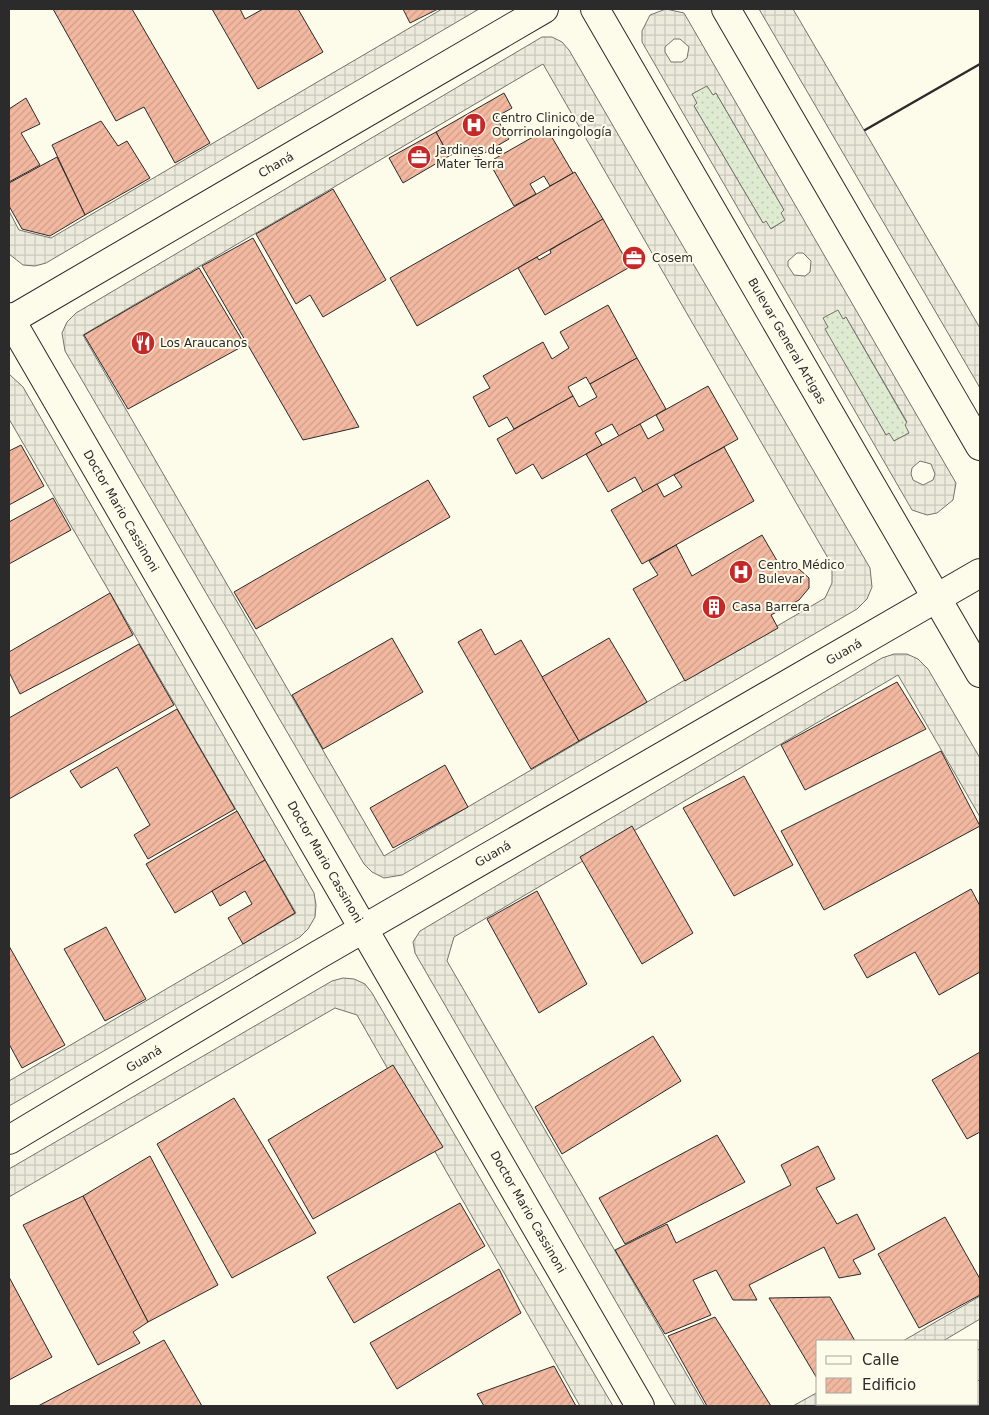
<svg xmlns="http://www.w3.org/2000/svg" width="989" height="1415" font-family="'DejaVu Sans',sans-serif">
<defs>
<pattern id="grass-dots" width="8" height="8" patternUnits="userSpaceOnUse" patternTransform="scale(1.25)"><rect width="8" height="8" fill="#deebd1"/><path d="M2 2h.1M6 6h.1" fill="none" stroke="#bfcab4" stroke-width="1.8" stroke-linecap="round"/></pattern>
<pattern id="plaza-grid" width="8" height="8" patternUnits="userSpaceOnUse" patternTransform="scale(1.25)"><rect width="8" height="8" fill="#eceadb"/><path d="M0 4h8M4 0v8" fill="none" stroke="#cbc9bc"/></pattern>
<pattern id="building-hatch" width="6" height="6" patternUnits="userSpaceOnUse" patternTransform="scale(1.25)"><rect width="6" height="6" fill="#f2b8a0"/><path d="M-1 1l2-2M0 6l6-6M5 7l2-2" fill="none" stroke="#d09e8a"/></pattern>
</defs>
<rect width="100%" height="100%" fill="#fdfbea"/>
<g fill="url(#grass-dots)" stroke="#74746e">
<path d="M707,85L713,95L716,93L784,210L786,220L770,229L763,223L694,106L692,94Z"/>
<path d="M838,309L844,319L846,317L907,423L909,433L894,441L886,435L824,329L822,318Z"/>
</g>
<g fill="url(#plaza-grid)" stroke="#74746e" fill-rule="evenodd">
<path d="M442,9H479L46,263L35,266L23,265L9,254V211L19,230L51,238Z"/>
<path d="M666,9L684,13L956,483L953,500L937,513L927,515L912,510L642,42V31L650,15ZM674,39H680L689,47L687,58L682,62H671L665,52V47ZM707,86L713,95L716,93L784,210L781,213L785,220L771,229L766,221L763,223L694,106L697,103L692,94ZM797,253H803L811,261L810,272L805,276L794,275L788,266V261ZM838,310L843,319L846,317L907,422L905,425L909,433L894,441L889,433L886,435L825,329L828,327L823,318ZM920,461L931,464L935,474L933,480L923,485L913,480L911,474L912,468Z"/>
<path d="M759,9H793L980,328V388Z"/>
<path d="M542,37H552L562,42L569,50L870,568L872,587L867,599L857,609L402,875L384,878L372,872L364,864L65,351L62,333L67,322L76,313ZM543,64L832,565V583L825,598L384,856L83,335Z"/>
<path d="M9,374L23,387L314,893L316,905L315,917L308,929L300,937L9,1106V1081L296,913L9,419Z"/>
<path d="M894,654H907L918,659L928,669L980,758V817L898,675L454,937L447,961L705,1406H676L415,953L413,942L420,931L882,658Z"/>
<path d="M343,978L354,979L365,984L372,993L613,1406H580L357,1015L335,1008L9,1197V1169L332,981Z"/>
<path d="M980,1296V1319L943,1341H903Z"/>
<path d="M818,1392V1404H836L832,1406H793Z"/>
</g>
<g fill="url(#building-hatch)" stroke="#2b2b2b">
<path d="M53,9H132L210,143L175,163L144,107L116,121Z"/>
<path d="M212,9H240L245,19L263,9H298L323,52L258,89Z"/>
<path d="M403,9H438L410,23Z"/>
<path d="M504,93L512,108L496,117L509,139L476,158L469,146L449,156L436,132Z"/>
<path d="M26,98L40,124L21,133L40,165L9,182V109Z"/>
<path d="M101,121L118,146L127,141L150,178L85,215L52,145Z"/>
<path d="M547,129L573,173L550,186L544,176L530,184L536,194L514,206L489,162Z"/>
<path d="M436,132L449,156L403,183L389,158Z"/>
<path d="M57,157L85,215L50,236L22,229L9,206V183Z"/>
<path d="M575,172L603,219L417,326L390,278Z"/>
<path d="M333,189L386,280L323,317L310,295L296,304L256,234Z"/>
<path d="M603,219L630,267L545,315L518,268L537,257L539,260L551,253L550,250Z"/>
<path d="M253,238L359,427L303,440L202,266Z"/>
<path d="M199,268L245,345L128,409L84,335Z"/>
<path d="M608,305L637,358L590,384L586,377L568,387L573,396L514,429L507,417L489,427L473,397L490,388L483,376L543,342L552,359L569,348L560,332Z"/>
<path d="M637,358L666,409L619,436L612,424L595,433L602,445L542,479L533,464L516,474L497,439L573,396L579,407L597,397L590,384Z"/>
<path d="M708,386L738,439L643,492L635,477L608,492L586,454L640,424L648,439L664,430L656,415Z"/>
<path d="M21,445L44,486L9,505V451Z"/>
<path d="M724,447L754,501L642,564L611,510L657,484L664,497L682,487L674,475Z"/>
<path d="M428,480L450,517L256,629L234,592Z"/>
<path d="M53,498L71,530L9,564V522Z"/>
<path d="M762,535L783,571L789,568L799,569L809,578V588L799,600L771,615L778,628L685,681L633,589L658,575L649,561L676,545L692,576Z"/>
<path d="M110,593L133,635L20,694L9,672V652Z"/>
<path d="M481,629L495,655L521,640L579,741L531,769L458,642Z"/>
<path d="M392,638L423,692L323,749L292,695Z"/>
<path d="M609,638L647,702L579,741L542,677Z"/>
<path d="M139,644L174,705L9,799V718Z"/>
<path d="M897,682L926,729L805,790L781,745Z"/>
<path d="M177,709L235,809L148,859L134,835L150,825L117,767L81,788L70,771Z"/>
<path d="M941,751L980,826L824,910L781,831Z"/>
<path d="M445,765L468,807L393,848L370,808Z"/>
<path d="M744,776L793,865L734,896L683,808Z"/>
<path d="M237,811L265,860L175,913L146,864Z"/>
<path d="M632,826L693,933L642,964L580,857Z"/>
<path d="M265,860L295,913L243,944L228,918L252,904L245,891L220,906L212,891Z"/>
<path d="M971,889L980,906V972L939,995L915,952L867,978L854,955Z"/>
<path d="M537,891L587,984L539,1013L487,919Z"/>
<path d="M106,927L146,999L105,1021L64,949Z"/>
<path d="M9,946L65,1045L22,1068L9,1044Z"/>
<path d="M653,1036L681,1081L562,1154L535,1107Z"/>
<path d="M980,1052V1132L967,1139L932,1080Z"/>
<path d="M393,1065L443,1147L313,1219L268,1140Z"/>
<path d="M234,1098L316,1233L232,1278L157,1144Z"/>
<path d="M717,1135L745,1182L625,1244L599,1198Z"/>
<path d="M818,1146L835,1179L816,1188L837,1224L857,1214L875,1249L853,1260L861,1274L839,1278L824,1247L749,1285L757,1300H733L716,1270L693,1280L711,1315L665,1334L615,1250L667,1224L676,1243L791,1185L781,1165Z"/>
<path d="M150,1156L218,1285L148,1322L83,1196Z"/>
<path d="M83,1196L148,1322L133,1332L140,1343L98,1365L23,1225Z"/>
<path d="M460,1203L485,1246L354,1323L327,1277Z"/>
<path d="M945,1217L980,1279V1295L919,1328L878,1254Z"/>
<path d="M499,1269L521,1313L397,1389L370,1343Z"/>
<path d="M9,1277L52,1357L9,1380Z"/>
<path d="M830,1297L855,1341H818V1380L769,1298Z"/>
<path d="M715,1317L771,1406H707L668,1336Z"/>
<path d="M164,1340L202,1406H38Z"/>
<path d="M554,1366L576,1406H484L477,1394Z"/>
</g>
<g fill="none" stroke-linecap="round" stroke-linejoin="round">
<g stroke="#2b2b2b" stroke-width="30">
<g id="minor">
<path d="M9,317L640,1406"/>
<path d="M9,321L544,9"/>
<path d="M9,1140L318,955L980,573"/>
<path d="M978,1366L980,1364"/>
<path d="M908,1406L913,1404"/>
</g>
</g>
<g stroke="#2b2b2b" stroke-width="30">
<g id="major">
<path d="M595,9L980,673"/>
<path d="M726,9L980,446"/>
</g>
</g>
<use href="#minor" stroke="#fdfbea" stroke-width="28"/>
<use href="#major" stroke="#fdfbea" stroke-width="28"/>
<path stroke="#2b2b2b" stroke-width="2.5" d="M865,130L980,64"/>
</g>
<defs>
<g id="hospital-disc" transform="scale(1.25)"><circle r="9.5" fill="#c62828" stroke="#fdfbea"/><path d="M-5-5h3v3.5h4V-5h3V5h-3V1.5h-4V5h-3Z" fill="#fff"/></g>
<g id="office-disc" transform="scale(1.25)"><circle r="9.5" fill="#c62828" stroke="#fdfbea"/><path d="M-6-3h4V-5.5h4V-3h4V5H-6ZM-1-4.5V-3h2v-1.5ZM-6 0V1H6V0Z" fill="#fff"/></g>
<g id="restaurant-disc" transform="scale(1.25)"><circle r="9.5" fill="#c62828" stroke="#fdfbea"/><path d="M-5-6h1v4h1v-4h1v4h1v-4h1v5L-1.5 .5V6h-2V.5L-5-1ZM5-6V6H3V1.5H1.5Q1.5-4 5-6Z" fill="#fff"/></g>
<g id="building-disc" transform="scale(1.25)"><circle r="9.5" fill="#c62828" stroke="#fdfbea"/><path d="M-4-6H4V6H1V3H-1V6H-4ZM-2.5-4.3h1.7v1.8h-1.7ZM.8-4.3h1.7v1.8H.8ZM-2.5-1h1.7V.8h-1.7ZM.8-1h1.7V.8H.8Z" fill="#fff"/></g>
</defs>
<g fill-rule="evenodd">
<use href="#hospital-disc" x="474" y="125"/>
<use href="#office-disc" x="419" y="157"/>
<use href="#office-disc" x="634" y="258"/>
<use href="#restaurant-disc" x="143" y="343"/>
<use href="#hospital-disc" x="741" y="572"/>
<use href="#building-disc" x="714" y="607"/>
</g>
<g text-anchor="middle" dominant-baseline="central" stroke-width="4" stroke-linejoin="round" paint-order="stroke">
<g font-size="12" fill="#2b2b2b" stroke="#fdfbea" text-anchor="start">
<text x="492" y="118">Centro Clinico de<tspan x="492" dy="14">Otorrinolaringología</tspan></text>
<text x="436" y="150">Jardines de<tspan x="436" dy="14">Mater Terra</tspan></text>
<text x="652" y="258">Cosem</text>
<text x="160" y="343">Los Araucanos</text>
<text x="758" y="565">Centro Médico<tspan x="758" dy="14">Bulevar</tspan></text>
<text x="732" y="607">Casa Barrera</text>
</g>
<g font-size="12" fill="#2b2b2b" stroke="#fdfbea">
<text transform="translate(276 165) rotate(-30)">Chaná</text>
<text transform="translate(787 341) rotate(60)">Bulevar General Artigas</text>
<text transform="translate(121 511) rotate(60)">Doctor Mario Cassinoni</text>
<text transform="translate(844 652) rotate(-30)">Guaná</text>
<text transform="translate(493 854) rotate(-30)">Guaná</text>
<text transform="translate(325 862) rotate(60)">Doctor Mario Cassinoni</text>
<text transform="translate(144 1059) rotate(-31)">Guaná</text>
<text transform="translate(528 1212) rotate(60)">Doctor Mario Cassinoni</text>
</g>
</g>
<rect width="989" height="1415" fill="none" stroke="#2b2b2b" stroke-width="20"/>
<rect x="816" y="1340" width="162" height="65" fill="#fdfbea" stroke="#a9a89e"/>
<rect x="826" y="1356" width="25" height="8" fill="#fdfbea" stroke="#a9a89e"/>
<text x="862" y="1365" font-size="15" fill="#2b2b2b">Calle</text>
<rect x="826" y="1378" width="25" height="15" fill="url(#building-hatch)" stroke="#a9a89e"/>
<text x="862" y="1390" font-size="15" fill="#2b2b2b">Edificio</text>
</svg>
